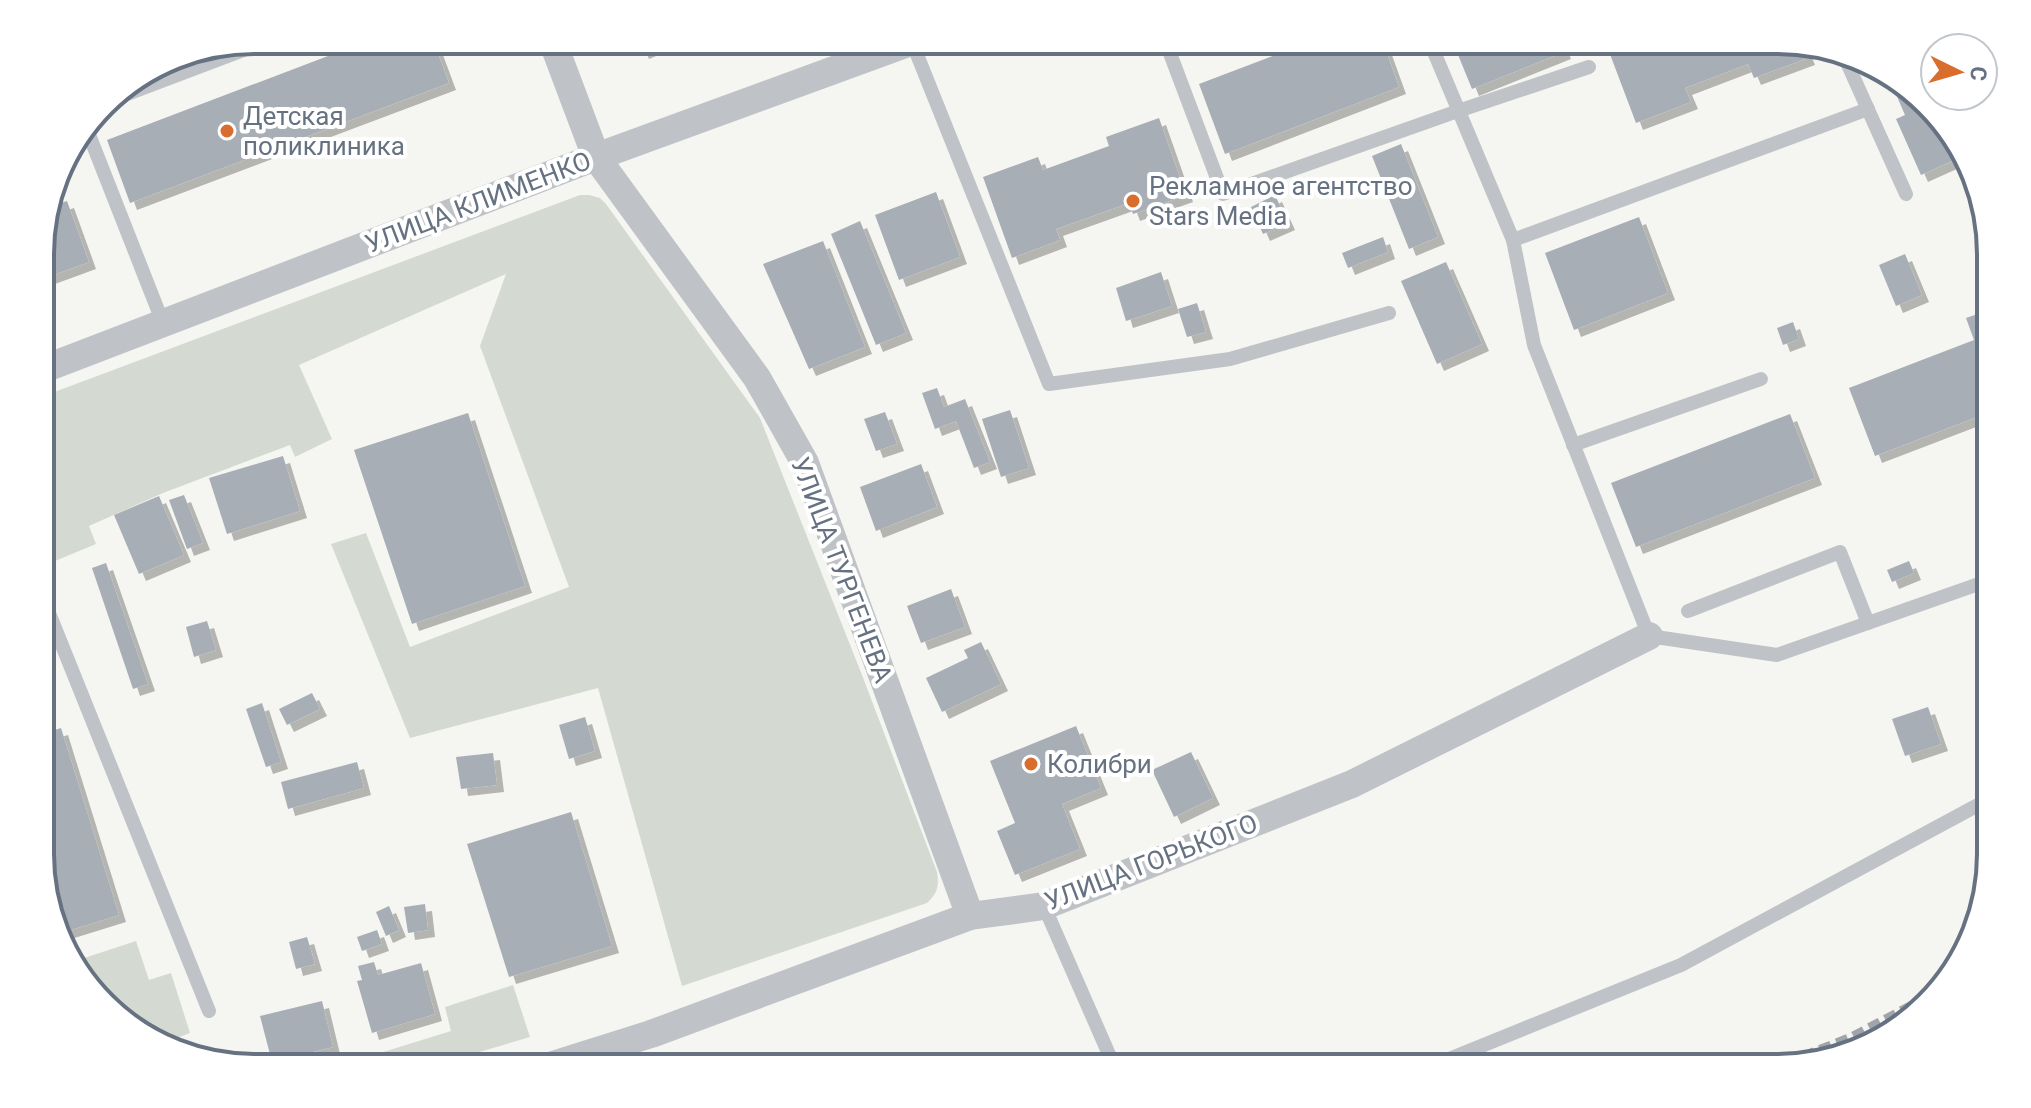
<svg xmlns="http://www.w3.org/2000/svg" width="2031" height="1108" font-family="Roboto,sans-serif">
<defs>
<filter id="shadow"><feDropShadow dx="7" dy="7" stdDeviation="0" flood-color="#0004"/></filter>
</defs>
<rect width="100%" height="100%" fill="#f5f5f2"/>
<g fill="#d4dad2">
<path d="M589,195L600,198L606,204L760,418L862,675L937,872C939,886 938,893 927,903L682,986L598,688L410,738L331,544L366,533L410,647L569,587L480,346L506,274L299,365L332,439L295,457L290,445L163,493L89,526L96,544L43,566L41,562V397L580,195Z"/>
<path d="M136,941L149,980L171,973L190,1033L174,1039L177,1050L159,1046L76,973L72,962Z"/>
<path d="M513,985L530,1037L425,1068H332L451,1031L445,1007Z"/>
</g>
<g fill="#a8aeb5" filter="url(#shadow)">
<path d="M370,40H433L449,83L130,203L107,140Z"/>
<path d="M637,40H671L642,52Z"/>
<path d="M1315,40H1382L1399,87L1225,154L1199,84Z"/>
<path d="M1452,40H1559L1564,52L1472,89Z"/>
<path d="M1607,40H1777L1803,46L1808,58L1754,78L1748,64L1685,88L1691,102L1636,123L1605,41Z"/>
<path d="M1888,76L1955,135L1963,156L1921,175L1896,119L1905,115Z"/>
<path d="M1159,118L1186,195L1133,214L1129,203L1056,229L1060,240L1012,258L983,177L1038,157L1043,170L1109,146L1106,137Z"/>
<path d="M1401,144L1438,237L1409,249L1372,156Z"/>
<path d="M936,192L960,257L899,280L875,215Z"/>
<path d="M1275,195L1288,223L1263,234L1251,207Z"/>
<path d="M67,201L89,262L48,277L41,256L40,240L49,207Z"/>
<path d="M1639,217L1668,293L1574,330L1545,253Z"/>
<path d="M860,221L906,333L876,345L831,234Z"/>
<path d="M1383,237L1388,252L1348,268L1342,253Z"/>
<path d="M823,241L865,347L809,369L763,264Z"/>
<path d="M1905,254L1922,295L1896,306L1879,265Z"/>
<path d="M1446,262L1482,344L1437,364L1401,281Z"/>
<path d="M1161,272L1172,306L1126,321L1116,288Z"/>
<path d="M1197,303L1206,332L1187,337L1178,309Z"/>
<path d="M1989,310L1990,412L1875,456L1849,388L1974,340L1966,318Z"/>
<path d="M1793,322L1799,339L1783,345L1777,328Z"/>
<path d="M937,388L944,407L965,399L990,462L974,468L956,421L935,429L922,393Z"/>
<path d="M1010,410L1029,468L1001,477L982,419Z"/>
<path d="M885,412L897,444L876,451L864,419Z"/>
<path d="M468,413L525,586L412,624L354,450Z"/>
<path d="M1790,414L1815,478L1636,547L1611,483Z"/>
<path d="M283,456L300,511L227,534L209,478Z"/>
<path d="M921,464L937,507L876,531L860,487Z"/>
<path d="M184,495L203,543L187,549L169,500Z"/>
<path d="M159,496L184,555L139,574L114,515Z"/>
<path d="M1909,561L1914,573L1892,582L1887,570Z"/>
<path d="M106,563L148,684L133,689L92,568Z"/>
<path d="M951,589L965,627L921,643L907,606Z"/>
<path d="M207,621L216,650L194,657L186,627Z"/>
<path d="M981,642L1001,684L942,712L926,678L968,658L964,650Z"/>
<path d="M312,693L320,709L287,725L279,709Z"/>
<path d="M262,703L281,762L266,767L246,709Z"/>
<path d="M1928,707L1941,744L1905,756L1892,719Z"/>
<path d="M585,717L595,751L569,759L559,725Z"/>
<path d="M1076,726L1101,788L1062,804L1080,849L1015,875L997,831L1015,823L990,761Z"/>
<path d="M61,728L119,915L61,933L42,882V734Z"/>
<path d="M1191,752L1213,798L1174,817L1152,770Z"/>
<path d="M493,753L497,785L461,789L456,757Z"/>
<path d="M357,762L364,788L288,809L281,782Z"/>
<path d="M571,812L612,946L509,977L467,844Z"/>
<path d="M425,904L428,930L408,933L404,907Z"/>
<path d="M389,906L399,930L386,936L376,912Z"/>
<path d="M377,930L382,944L362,951L357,937Z"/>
<path d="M307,937L315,964L296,969L289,942Z"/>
<path d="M374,962L378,975L421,963L435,1014L372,1033L357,981L362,980L358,966Z"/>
<path d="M322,1001L333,1047L272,1062L260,1016Z"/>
</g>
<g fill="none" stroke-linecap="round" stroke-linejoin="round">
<g stroke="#bfc2c6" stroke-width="14">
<path d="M1165,40L1223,194L1458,111L1589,67"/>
<path d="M1429,40L1513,240L1534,345L1649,636L1777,655L1990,580"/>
<path d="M912,42L1049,384L1230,359L1389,313"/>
<path d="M1844,56L1906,194"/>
<path d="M112,94L114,99L270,40"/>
<path d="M88,126V132L163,323"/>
<path d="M1513,240L1868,109"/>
<path d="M1573,445L1761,379"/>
<path d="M41,593L209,1011"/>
<path d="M1688,611L1840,552L1868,623"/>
<path d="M1044,906L1115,1068"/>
<path d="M1427,1068L1681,965L1991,798"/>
</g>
<g stroke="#bfc2c6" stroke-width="28">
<path d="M552,40L596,157L757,378L805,463L970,916"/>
<path d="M41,370L596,157L916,40"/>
<path d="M543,1068L651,1034L970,916L1044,906L1352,784L1649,636"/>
</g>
<path stroke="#a0a5ab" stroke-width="6" stroke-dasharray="12 6" stroke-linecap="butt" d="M1769,1068L1850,1036L1928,995"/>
</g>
<g fill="#d96d2e" stroke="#fff" stroke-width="3">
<circle cx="227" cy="131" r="8"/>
<circle cx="1133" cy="201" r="8"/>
<circle cx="1031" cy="764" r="8"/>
</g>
<g text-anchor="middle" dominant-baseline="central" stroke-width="8" stroke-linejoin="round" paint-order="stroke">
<g font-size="26" fill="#667282" stroke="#fff" text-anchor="start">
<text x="243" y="116">Детская<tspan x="243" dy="30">поликлиника</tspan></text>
<text x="1149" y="186">Рекламное агентство<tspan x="1149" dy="30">Stars Media</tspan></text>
<text x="1047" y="764">Колибри</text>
</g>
<g font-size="26" fill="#667282" stroke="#fff">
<text transform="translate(478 202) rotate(-21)">УЛИЦА КЛИМЕНКО</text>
<text transform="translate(842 570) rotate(69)">УЛИЦА ТУРГЕНЕВА</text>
<text transform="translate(1151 862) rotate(-21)">УЛИЦА ГОРЬКОГО</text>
</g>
</g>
<path d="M0 0H2031V1108H0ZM254 54H1777A200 200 0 0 1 1977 254V854A200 200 0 0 1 1777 1054H254A200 200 0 0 1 54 854V254A200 200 0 0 1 254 54Z" fill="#fff" fill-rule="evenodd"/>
<path fill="none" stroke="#667282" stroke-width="4" d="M254 54H1777A200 200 0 0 1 1977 254V854A200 200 0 0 1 1777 1054H254A200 200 0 0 1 54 854V254A200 200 0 0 1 254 54Z"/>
<g transform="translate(1959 72) rotate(95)"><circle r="38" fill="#ffffff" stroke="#c2c7cd" stroke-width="2"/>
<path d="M0-6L14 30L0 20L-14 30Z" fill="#d96d2e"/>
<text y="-12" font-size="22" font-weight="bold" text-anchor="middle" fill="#667282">С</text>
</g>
</svg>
